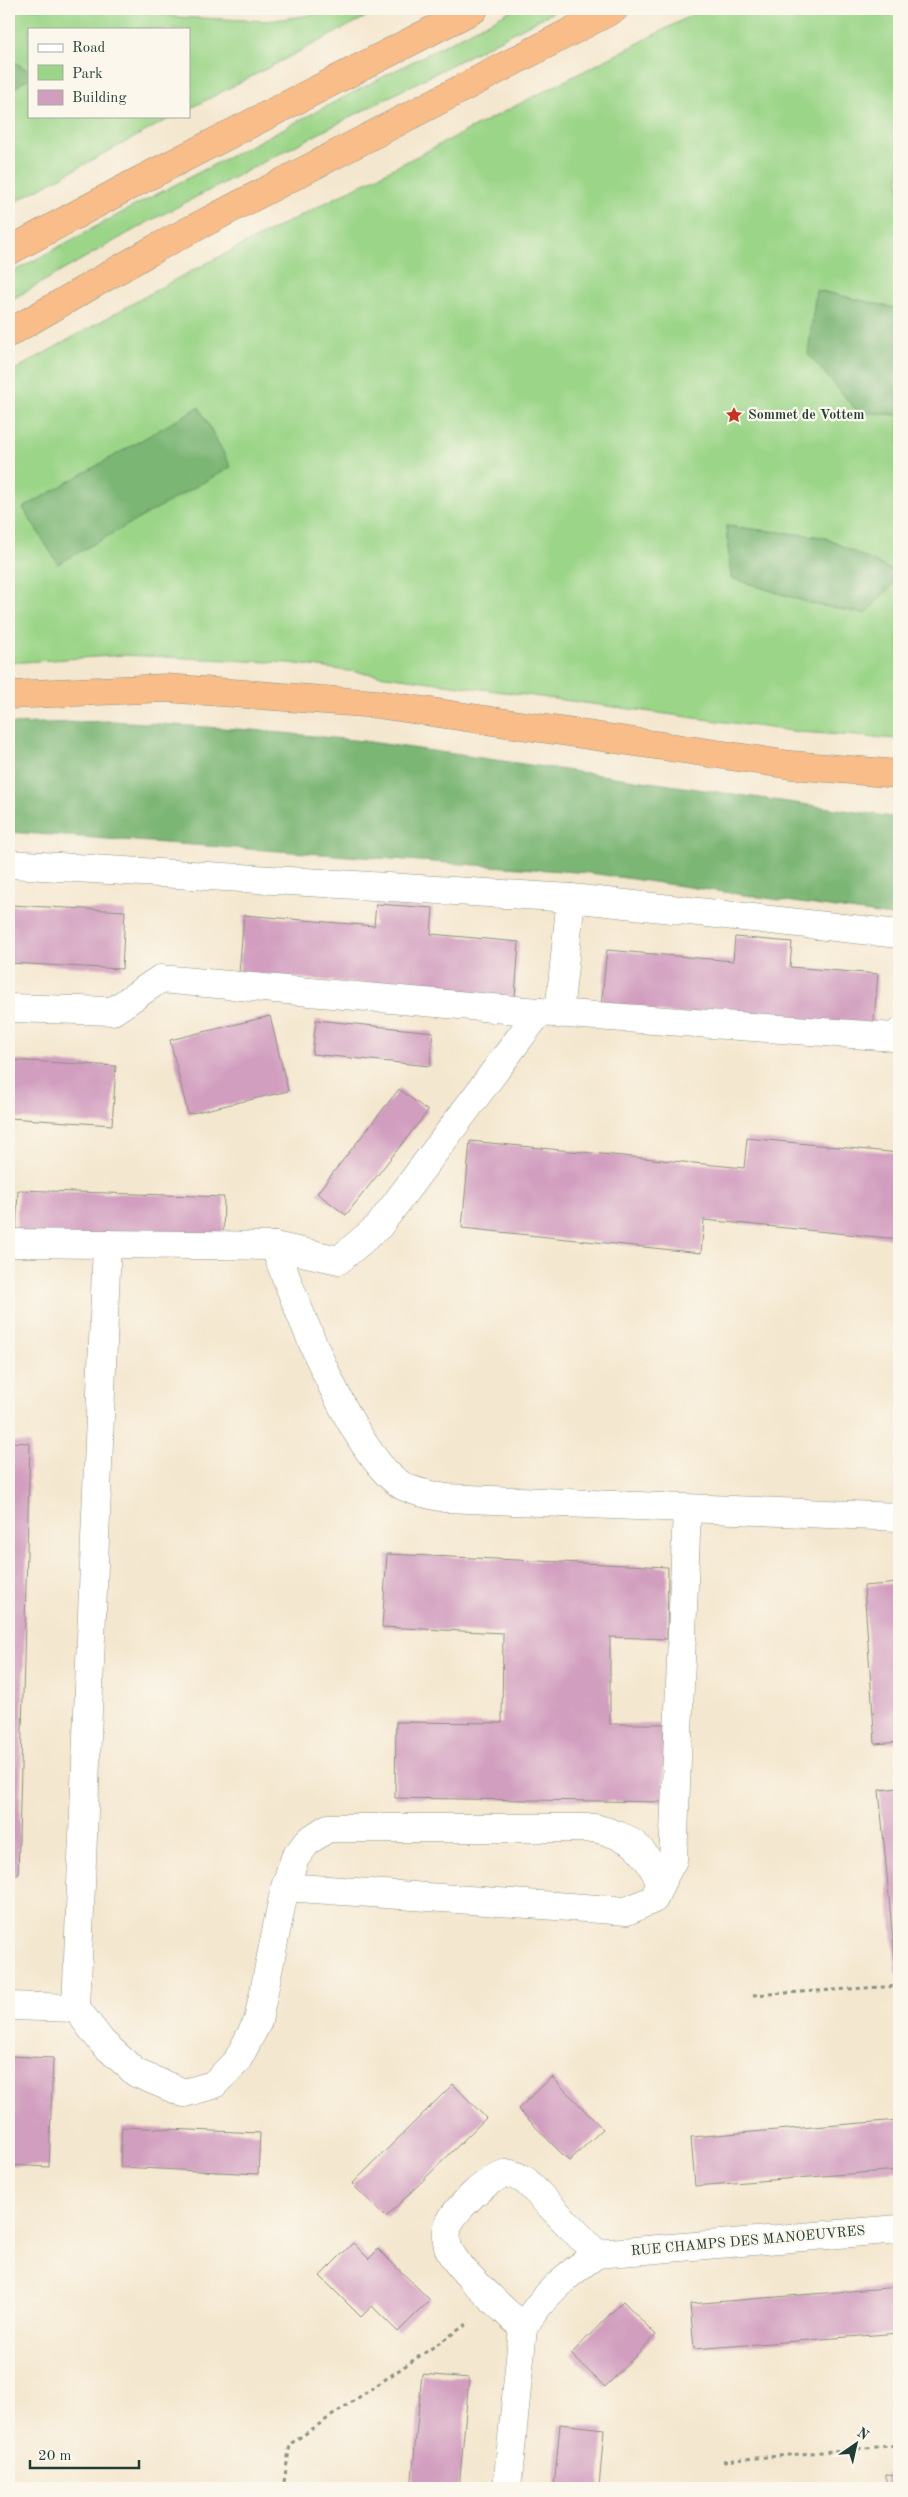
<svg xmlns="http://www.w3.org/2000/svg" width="908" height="2497" font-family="'Old Standard TT',serif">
<rect width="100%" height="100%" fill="#fbf7ec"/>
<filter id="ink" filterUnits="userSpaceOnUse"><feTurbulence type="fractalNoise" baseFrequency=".02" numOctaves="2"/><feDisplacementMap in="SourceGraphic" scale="10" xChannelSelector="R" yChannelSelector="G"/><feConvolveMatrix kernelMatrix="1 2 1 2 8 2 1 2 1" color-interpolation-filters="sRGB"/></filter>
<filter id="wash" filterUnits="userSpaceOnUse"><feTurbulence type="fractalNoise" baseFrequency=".0096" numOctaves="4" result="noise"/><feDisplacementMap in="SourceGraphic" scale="20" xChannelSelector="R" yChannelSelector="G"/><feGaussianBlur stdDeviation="1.12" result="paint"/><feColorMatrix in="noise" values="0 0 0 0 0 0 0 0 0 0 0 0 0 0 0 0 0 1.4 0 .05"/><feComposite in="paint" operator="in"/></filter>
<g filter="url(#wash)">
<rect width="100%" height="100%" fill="#f4e7cf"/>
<g fill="#9bd588" stroke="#5d895e">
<path d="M9,9H142L176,17L268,21L353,9H381L189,109V29H29V71L9,59Z"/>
<path d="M514,9H559L146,223L9,301V274L136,205Z"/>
<path d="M703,9H899V309L816,290L858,412L899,415V574L823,537L726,526L731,578L813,604L865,614L899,578V739L799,732L290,663L123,655L9,663V373L178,278L631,47Z"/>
<path d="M29,78V116H174L9,205V91Z"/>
</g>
<g fill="#7cb674" stroke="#4e7a54">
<path d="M9,59L29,71V78L9,91Z"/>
<path d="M816,290L899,309V415L858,412L808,354Z"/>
<path d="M199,407L231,467L58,564L23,508Z"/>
<path d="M726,526L823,537L899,574V578L865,614L813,604L731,578Z"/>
<path d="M113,721L252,730L363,741L899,818V917L590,873L9,832V724Z"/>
</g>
<g id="blocks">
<g fill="#d29ebf">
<path d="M376,904L433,908L431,934L519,942L515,997L239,973L244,915L374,926Z"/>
<path d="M9,905L125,911L122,969L9,963Z"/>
<path d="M735,937L792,942L790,967L878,974L873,1031L601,1007L607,950L733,961Z"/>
<path d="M270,1016L288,1091L188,1114L170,1040Z"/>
<path d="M316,1020L433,1032L430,1066L312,1054Z"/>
<path d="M9,1060L116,1066L112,1125L9,1118Z"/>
<path d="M399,1089L428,1111L346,1215L317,1193Z"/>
<path d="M747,1138L899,1153V1239L704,1220L701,1253L462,1228L470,1141L744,1168Z"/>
<path d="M18,1190L224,1197L223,1241L16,1234Z"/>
<path d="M9,1442L30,1443L18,1875H9Z"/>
<path d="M387,1554L668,1567L667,1639L610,1637V1724H665L663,1802L395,1798L396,1722L502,1723L503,1633L382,1627Z"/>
<path d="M899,1583V1742L875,1744L864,1586Z"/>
<path d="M899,1788V1973H896L879,1790Z"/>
<path d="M9,2056L53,2058L49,2167L9,2165Z"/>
<path d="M552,2077L603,2129L569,2161L518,2109Z"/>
<path d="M453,2084L486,2118L386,2217L352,2184Z"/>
<path d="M899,2120V2170L695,2186L691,2137Z"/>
<path d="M122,2127L260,2133L258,2174L120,2167Z"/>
<path d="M353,2243L369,2259L378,2249L430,2300L398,2332L372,2306L361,2317L320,2276Z"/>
<path d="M899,2287V2333L694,2349L690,2304Z"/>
<path d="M623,2301L656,2335L605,2387L571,2354Z"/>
<path d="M422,2374L469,2378L459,2488H411Z"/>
<path d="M560,2424L604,2429L599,2488H554Z"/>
<path d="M886,2474L899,2475V2488H886Z"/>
</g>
</g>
</g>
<g filter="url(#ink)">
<use href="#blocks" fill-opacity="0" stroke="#8a9282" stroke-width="1"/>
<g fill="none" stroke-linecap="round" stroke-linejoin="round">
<g stroke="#8a9282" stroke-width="29">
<g id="minor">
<path d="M9,864L571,898"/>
<path d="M9,1008L113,1011L160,979L539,1012"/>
<path d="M559,1014L571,898L899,934"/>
<path d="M9,1243L274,1246L339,1260L379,1226L539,1012L894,1037L899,1033"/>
<path d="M274,1246C295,1301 354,1462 405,1487C417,1493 432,1495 445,1498L899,1517"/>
<path d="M661,1882L673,1860L687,1509"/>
<path d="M9,2006L76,2008L107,1244"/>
<path d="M76,2008L102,2042L136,2073L184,2093L213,2085L237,2061L258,2021L285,1887L295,1858L308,1841L328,1828H595C636,1839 641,1846 661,1882L654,1899L627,1911L285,1887"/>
<path d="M523,2328C507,2312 453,2266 448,2247C446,2239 446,2231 449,2224C454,2210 490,2176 505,2174C513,2173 519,2177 526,2181L597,2254"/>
<path d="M507,2488L523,2328C542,2296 566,2275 597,2254L899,2229"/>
</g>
</g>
<g stroke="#8a9282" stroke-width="29">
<g id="highway">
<path d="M9,251L129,186L474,9"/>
<path d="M9,333L156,248L614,9"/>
<path d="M9,695L166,688L377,704L791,765L899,774"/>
</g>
</g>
<g stroke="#8a9282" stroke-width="3" stroke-dasharray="4 4" stroke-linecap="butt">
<path d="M753,1995L899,1986"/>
<path d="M723,2461L899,2445"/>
<path d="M284,2482L290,2444L470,2322"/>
</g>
<use href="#minor" stroke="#fff" stroke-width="28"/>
<use href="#highway" stroke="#f8bd89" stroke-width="28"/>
</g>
</g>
<defs>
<g id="sight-bare" transform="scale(1.35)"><path d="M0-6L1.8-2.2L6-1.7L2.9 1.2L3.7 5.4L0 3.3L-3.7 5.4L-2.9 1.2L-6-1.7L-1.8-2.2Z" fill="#c8321e" stroke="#fbf7ec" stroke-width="2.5" paint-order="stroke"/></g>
</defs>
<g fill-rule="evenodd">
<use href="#sight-bare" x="734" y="415"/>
</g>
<g text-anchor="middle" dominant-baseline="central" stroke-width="4.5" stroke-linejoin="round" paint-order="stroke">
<g font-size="14" font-weight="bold" fill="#1f3d34" stroke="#fbf7ec" text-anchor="start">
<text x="748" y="415">Sommet de Vottem</text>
</g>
<g font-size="14" fill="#1f3d34" stroke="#fbf7ec">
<text transform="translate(748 2241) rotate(-5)">RUE CHAMPS DES MANOEUVRES</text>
</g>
</g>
<rect width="908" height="2497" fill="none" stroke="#fbf7ec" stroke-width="30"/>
<rect x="28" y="28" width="162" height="90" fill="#fbf7ec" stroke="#a3ada2"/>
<rect x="38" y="44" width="25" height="8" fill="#ffffff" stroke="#a3ada2"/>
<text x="72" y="52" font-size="15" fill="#1f3d34">Road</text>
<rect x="38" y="65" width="25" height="15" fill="#9bd588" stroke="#a3ada2"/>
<text x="72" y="78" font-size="15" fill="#1f3d34">Park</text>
<rect x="38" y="90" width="25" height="15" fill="#d29ebf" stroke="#a3ada2"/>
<text x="72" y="102" font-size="15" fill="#1f3d34">Building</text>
<g transform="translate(856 2444) rotate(34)" stroke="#fbf7ec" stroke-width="4" paint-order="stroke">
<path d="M0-4L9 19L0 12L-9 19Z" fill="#1f3d34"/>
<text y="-8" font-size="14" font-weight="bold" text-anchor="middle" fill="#1f3d34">N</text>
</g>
<path d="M30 2460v8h109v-8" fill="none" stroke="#1f3d34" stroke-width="2.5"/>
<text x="38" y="2460" font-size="15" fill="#1f3d34" stroke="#fbf7ec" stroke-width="4" paint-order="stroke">20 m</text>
</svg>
